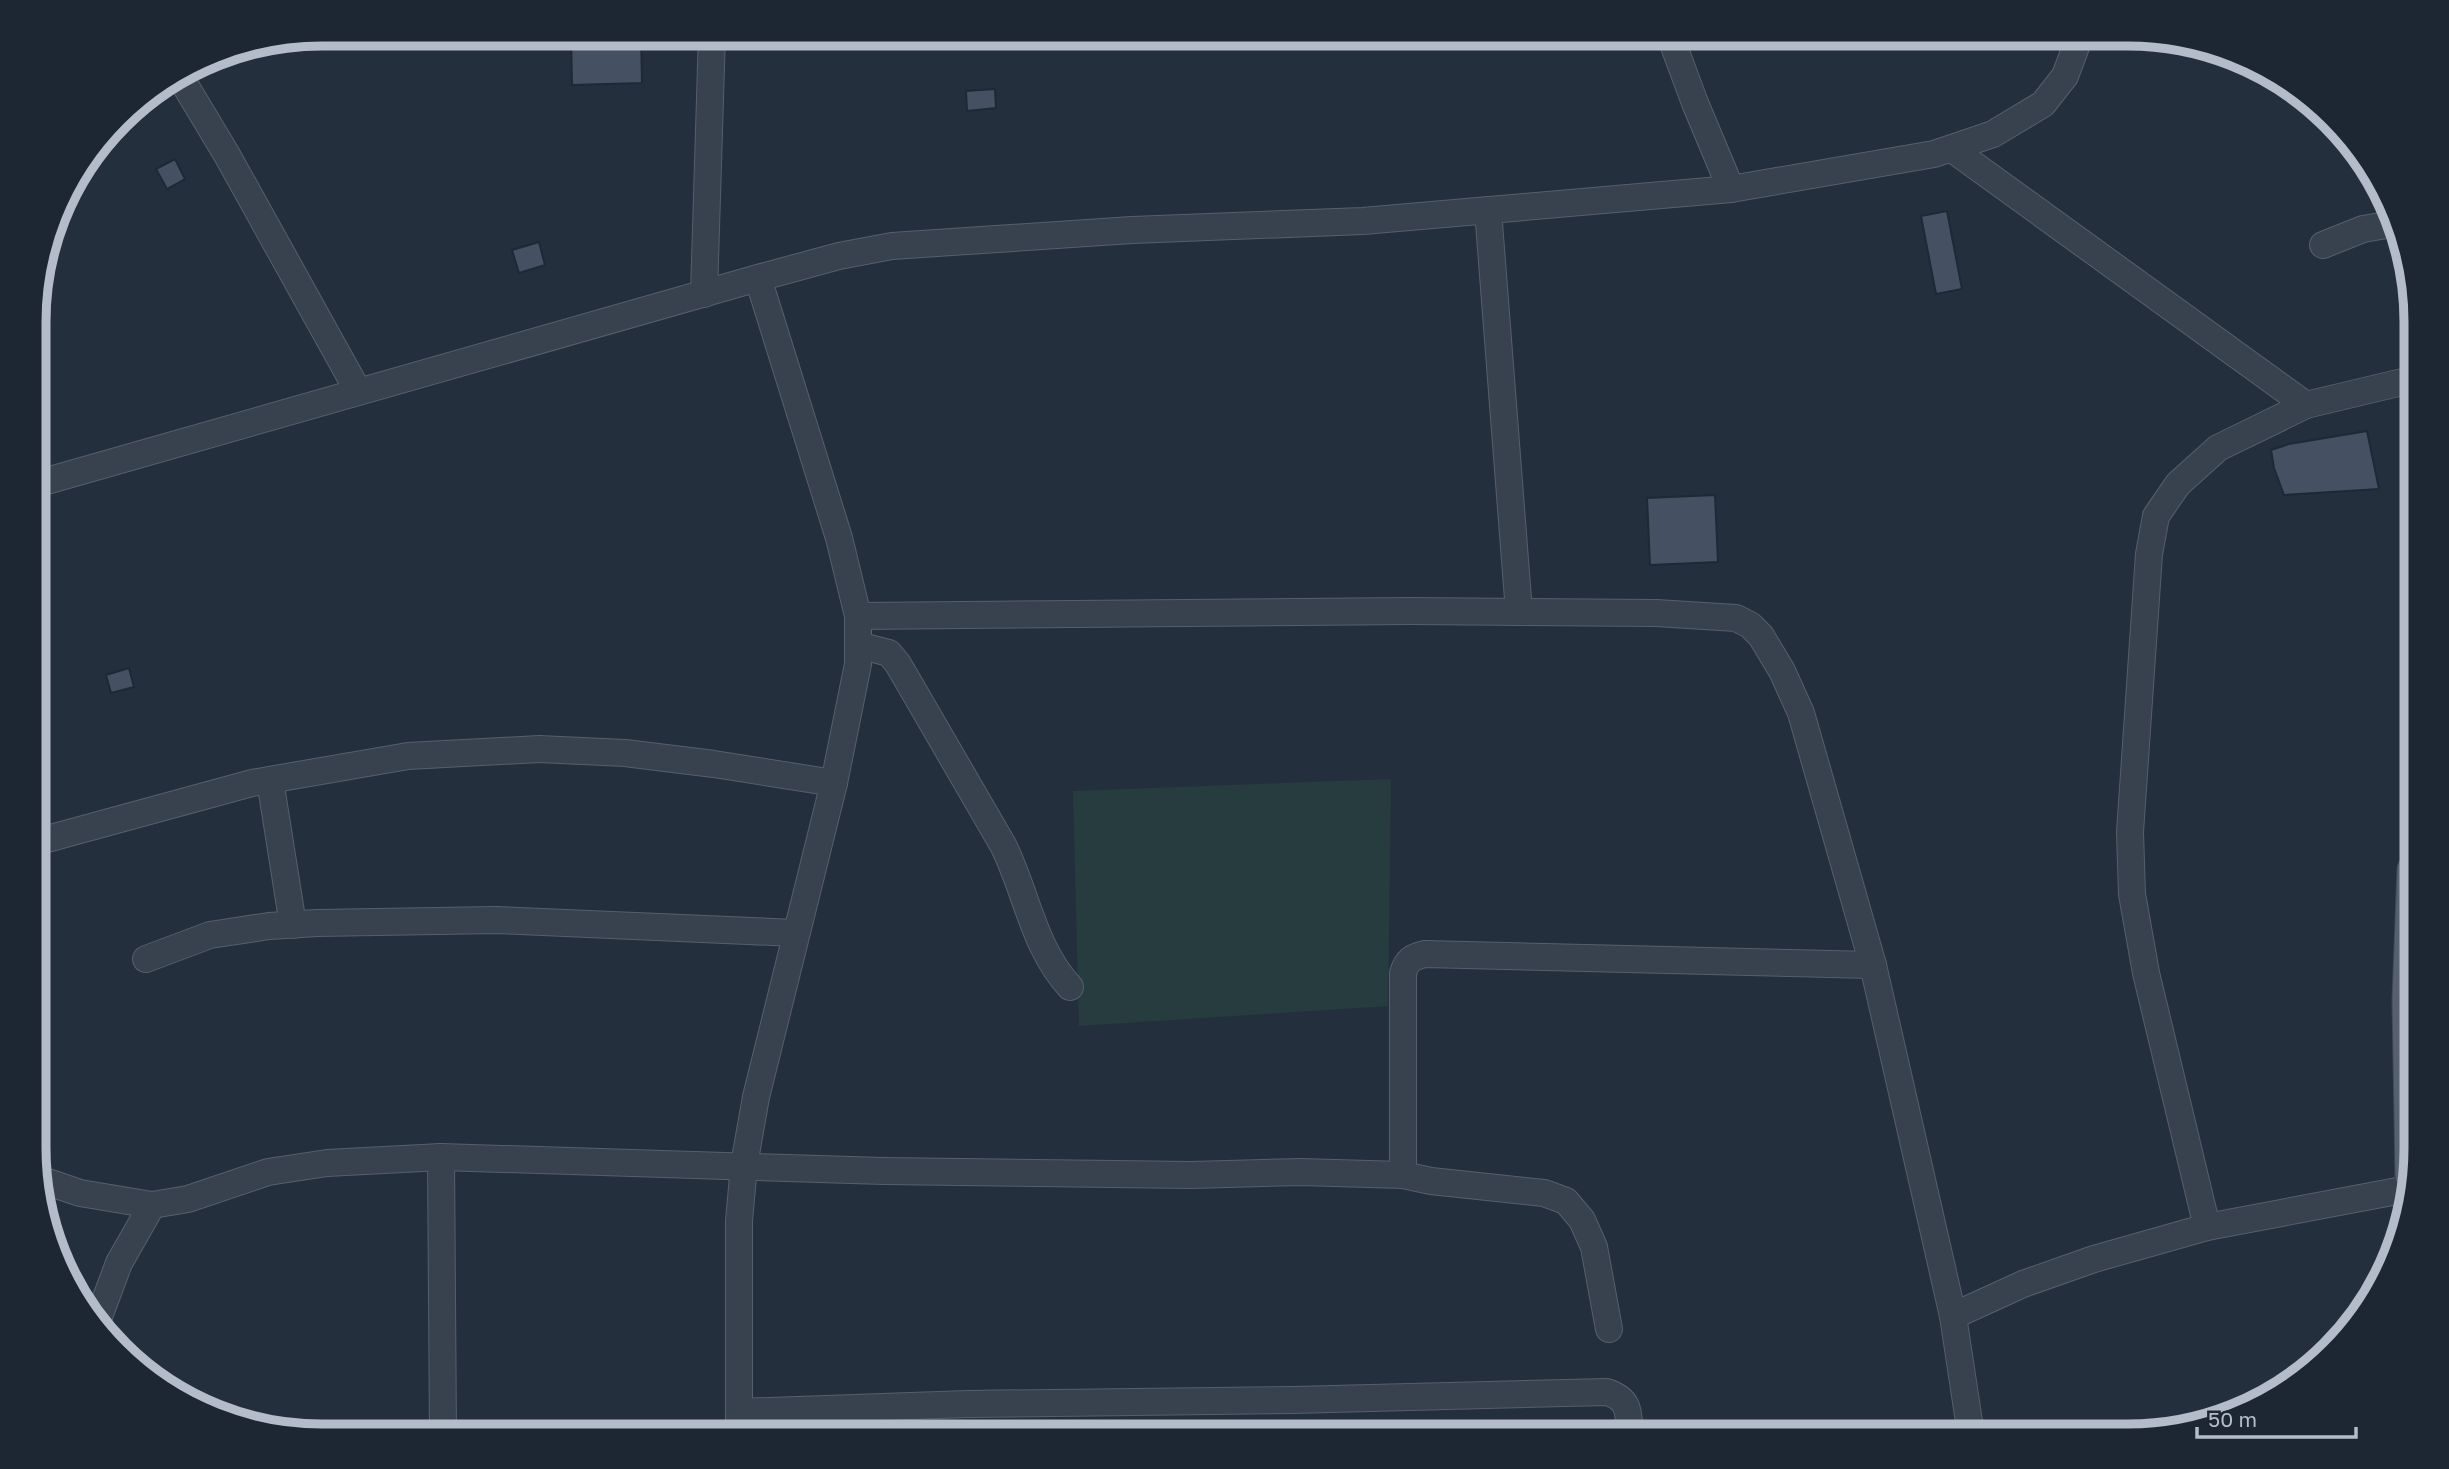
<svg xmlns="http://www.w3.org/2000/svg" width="2449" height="1469" font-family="'Golos Text',sans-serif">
<rect width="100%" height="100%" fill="#242f3e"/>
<path fill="#263c3f" d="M1391,779L1388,1006L1079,1026L1073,791Z"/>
<g fill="#455162" stroke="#1f2835" stroke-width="2">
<path d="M571,33H641L642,83L572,85Z"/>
<path d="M995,89L996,108L967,111L966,91Z"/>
<path d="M175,159L185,179L167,189L156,169Z"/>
<path d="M1947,211L1962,289L1936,294L1921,216Z"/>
<path d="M539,242L545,265L519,273L512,250Z"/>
<path d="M2367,431L2379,489L2284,495L2274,468L2271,450L2289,444Z"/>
<path d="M1715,495L1718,562L1650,565L1647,498Z"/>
<path d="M129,668L134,687L111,693L106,675Z"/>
</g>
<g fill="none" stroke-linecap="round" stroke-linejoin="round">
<g stroke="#565f6c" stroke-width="28">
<g id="minor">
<path d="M1669,33L1695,103L1731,189"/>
<path d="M179,75L227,155L358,391"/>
<path d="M1952,149L2306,405"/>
<path d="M1488,210L1519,612"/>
<path d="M2323,245L2363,229L2398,223"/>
<path d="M704,294L712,33"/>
<path d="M36,484L758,278L839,256L892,246L1132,230L1363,221L1731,189L1934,154L1993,134L2043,104L2065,76L2081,33"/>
<path d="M858,616L1410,611L1656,613L1736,618L1750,625L1761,636L1782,671L1801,713L1873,965L1953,1316L1971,1435"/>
<path d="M858,645L889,653L898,664L1003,845C1027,893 1033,947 1070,987"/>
<path d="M270,780L293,925"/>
<path d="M36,842L252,783L408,756L539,749L625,753L714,764L834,783"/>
<path d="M146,959L210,935L269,926L317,923L496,920L796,933"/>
<path d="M441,1157L443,1436"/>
<path d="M1403,1175V973C1407,960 1412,957 1425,954L1873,965"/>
<path d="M36,1178L80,1193L152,1205"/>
<path d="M2207,1227L2146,973L2132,894L2130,832L2149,554L2156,516L2178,484L2218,448L2306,405L2415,379"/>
<path d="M1953,1316L2023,1284L2094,1259L2207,1227L2408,1189"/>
<path d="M97,1322L119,1263L152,1205L188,1199L268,1172L327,1163L441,1157L884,1171L1191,1175L1301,1172L1403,1175L1431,1181L1544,1193L1566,1201L1582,1220L1594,1247L1609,1329"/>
<path d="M739,1412L967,1404L1293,1400L1607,1392C1631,1400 1628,1413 1630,1435"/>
<path d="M739,1436V1221L744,1165L756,1097L834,783L858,664V616L839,538L758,278"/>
</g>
</g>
<g stroke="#414a57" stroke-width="37">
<path id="major" d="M2413,1175L2410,1000L2415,870"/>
</g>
<use href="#minor" stroke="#38414e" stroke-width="26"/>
<use href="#major" stroke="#56606e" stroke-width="35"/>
</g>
<path d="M0 0H2449V1469H0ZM322 46H2128A276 276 0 0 1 2404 322V1148A276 276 0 0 1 2128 1424H322A276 276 0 0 1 46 1148V322A276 276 0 0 1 322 46Z" fill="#1d2633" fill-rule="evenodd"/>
<path fill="none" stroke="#b4bcc9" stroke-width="9" d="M322 46H2128A276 276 0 0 1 2404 322V1148A276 276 0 0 1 2128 1424H322A276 276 0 0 1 46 1148V322A276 276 0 0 1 322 46Z"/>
<path d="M2197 1427v10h159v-10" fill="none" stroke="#b4bcc9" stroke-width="3.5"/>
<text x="2208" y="1427" font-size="21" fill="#b4bcc9" stroke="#1d2633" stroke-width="5" paint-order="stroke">50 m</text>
</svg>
